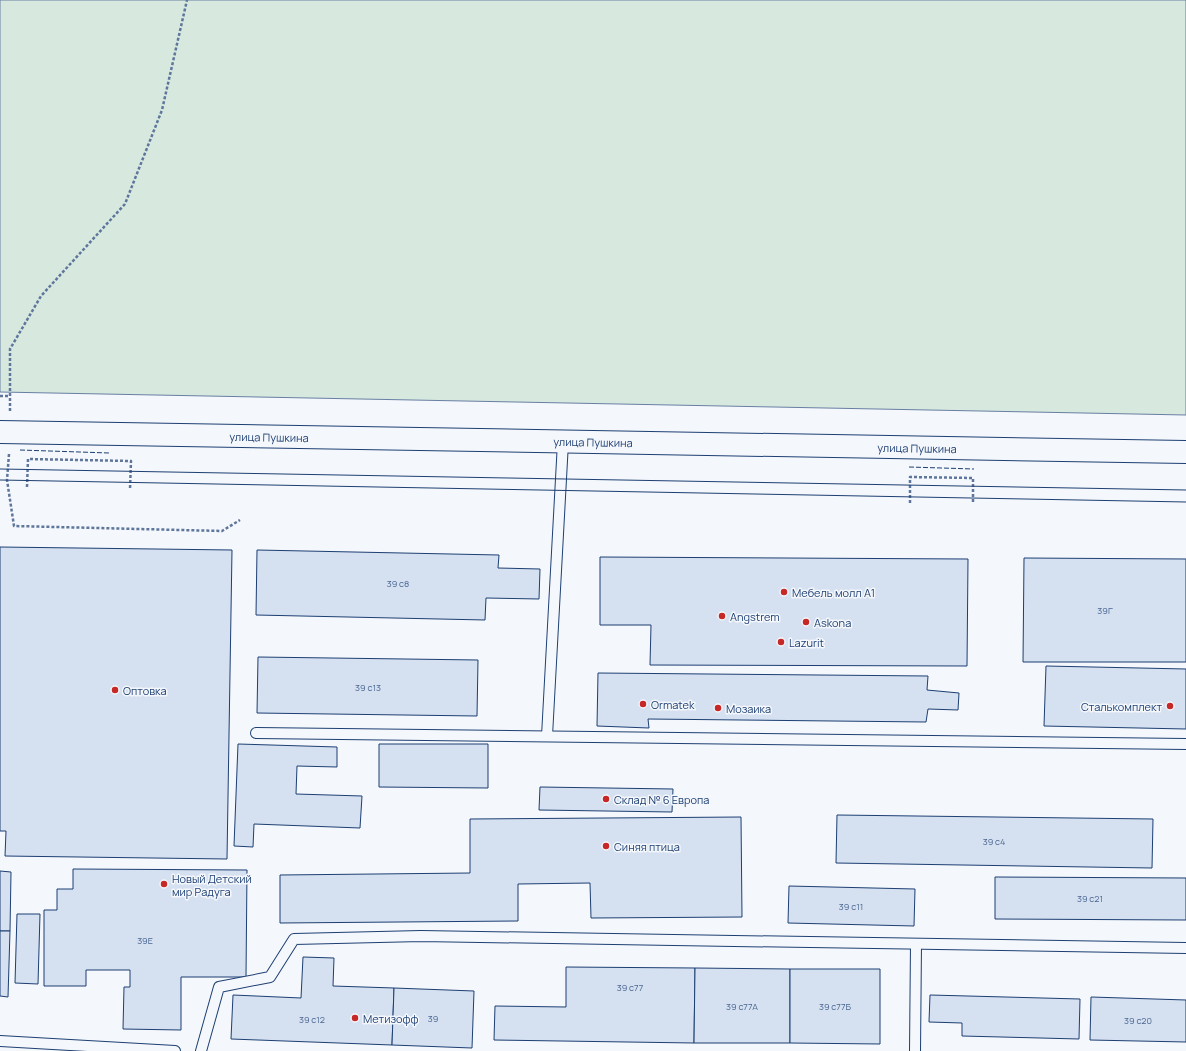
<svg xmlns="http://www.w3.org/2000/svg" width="1186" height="1051" font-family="Manrope,sans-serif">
<rect width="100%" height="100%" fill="#f4f7fb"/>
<path fill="#d7e8df" stroke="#687fa3" d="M0,0H1186V415L0,392Z"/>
<g fill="#d5e0f0" stroke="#1d3f73">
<path d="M0,547L232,550L227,859L5,856L6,831H0Z"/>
<path d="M257,550L499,555L498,568L540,569L539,599L486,598L485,620L256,615Z"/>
<path d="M600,557L968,559L967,666L650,665L651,625H600Z"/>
<path d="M1024,558L1186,559V662H1023Z"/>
<path d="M258,657L478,660L477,716L257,713Z"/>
<path d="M1046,666L1186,669V729L1044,726Z"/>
<path d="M598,673L928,676L927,690L959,693L958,710L928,709L926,722L648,719L649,728L597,726Z"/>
<path d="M238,744L337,747V767L297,766L296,794L362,796L360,828L254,824L253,847L234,846Z"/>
<path d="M379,744H488V788L379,787Z"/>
<path d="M540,787L673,789L672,812L539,810Z"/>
<path d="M837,815L1153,819L1152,868L836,863Z"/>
<path d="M741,817L742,917L591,918L590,883L518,884V921L280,923V875L470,873V819Z"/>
<path d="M73,869L247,870L246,977H181V1030L123,1029L124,987H130V970H86V986H44V910H57V889H73Z"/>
<path d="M0,871L11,872L10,931H0Z"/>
<path d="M995,877L1186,878V920L995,919Z"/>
<path d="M789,886L915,889L914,926L788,923Z"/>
<path d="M17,914H40L38,984L15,983Z"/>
<path d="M0,931H10L8,997L0,996Z"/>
<path d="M303,957L334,958L333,986L394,988L392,1045L231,1039L233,995L301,998Z"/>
<path d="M566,967L695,968L694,1043L494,1040L495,1006L566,1007Z"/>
<path d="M695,968L790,969V1043H694Z"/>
<path d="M790,969H880V1044L790,1043Z"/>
<path d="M394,988L474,991L472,1048L392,1045Z"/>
<path d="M930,995L1080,999L1079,1039L962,1036V1023L929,1022Z"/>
<path d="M1091,997L1186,1000V1042L1090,1040Z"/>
</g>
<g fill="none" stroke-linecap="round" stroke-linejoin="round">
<g stroke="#1d3f73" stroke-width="12">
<g id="service">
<path d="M256,733L1186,744"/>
<path d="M547,736L563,442"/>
<path d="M0,1041L175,1051"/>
<path d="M201,1051L219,987L270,977L294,939L421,936L1186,948"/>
<path d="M915,1051L916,944"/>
</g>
</g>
<g stroke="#1d3f73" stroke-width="24">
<path id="tertiary" d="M0,432L1186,452"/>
</g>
<g stroke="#5e769c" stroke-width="2.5" stroke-dasharray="3 2" stroke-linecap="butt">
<path d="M0,396H10"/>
<path d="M10,411V349L41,296L125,204L162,110L187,0"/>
<path d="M9,454L7,480L14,526L222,531L240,520"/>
<path d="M27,487L28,459L131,461L130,489"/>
<path d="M910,503V477L973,478V503"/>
</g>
<use href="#service" stroke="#f4f7fb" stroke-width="10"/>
<use href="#tertiary" stroke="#f4f7fb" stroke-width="22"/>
<g stroke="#1d3f73" stroke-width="1">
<path d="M0,469L1186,490"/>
<path d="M0,480L1186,502"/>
</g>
<g stroke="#1d3f73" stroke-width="1" stroke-dasharray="5 2" stroke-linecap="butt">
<path d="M20,450L109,453"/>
<path d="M909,467L974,469"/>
</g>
</g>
<g fill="#c62828" stroke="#f4f7fb" stroke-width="1.5">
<circle cx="784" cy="592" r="4"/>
<circle cx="722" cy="616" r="4"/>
<circle cx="806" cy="622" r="4"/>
<circle cx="781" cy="642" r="4"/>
<circle cx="115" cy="690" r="4"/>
<circle cx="643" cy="704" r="4"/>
<circle cx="1170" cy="706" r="4"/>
<circle cx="718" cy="708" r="4"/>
<circle cx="606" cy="799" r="4"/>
<circle cx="606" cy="846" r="4"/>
<circle cx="164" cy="884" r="4"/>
<circle cx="355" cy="1018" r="4"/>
</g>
<g text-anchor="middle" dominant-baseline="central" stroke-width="3" stroke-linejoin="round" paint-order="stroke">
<g font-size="9" fill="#4b6792">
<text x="398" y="583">39 с8</text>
<text x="1105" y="610">39Г</text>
<text x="368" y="687">39 с13</text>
<text x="994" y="841">39 с4</text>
<text x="1090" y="898">39 с21</text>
<text x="851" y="906">39 с11</text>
<text x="145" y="940">39Е</text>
<text x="630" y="987">39 с77</text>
<text x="742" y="1006">39 с77А</text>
<text x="835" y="1006">39 с77Б</text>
<text x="433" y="1018">39</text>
<text x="312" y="1019">39 с12</text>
<text x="1138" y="1020">39 с20</text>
</g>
<g font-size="11" fill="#1d3f73" stroke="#f4f7fb">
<text transform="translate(269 437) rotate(1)">улица Пушкина</text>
<text transform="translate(593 442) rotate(1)">улица Пушкина</text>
<text transform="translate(917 448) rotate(1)">улица Пушкина</text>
</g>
<g font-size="11" fill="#1d3f73" stroke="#f4f7fb" text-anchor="start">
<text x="792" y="592">Мебель молл А1</text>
<text x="730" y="616">Angstrem</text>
<text x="814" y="622">Askona</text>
<text x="789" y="642">Lazurit</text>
<text x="123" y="690">Оптовка</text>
<text x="651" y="704">Ormatek</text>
<text x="1162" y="706" text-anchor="end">Сталькомплект</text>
<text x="726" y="708">Мозаика</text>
<text x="614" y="799">Склад № 6 Европа</text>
<text x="614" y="846">Синяя птица</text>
<text x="172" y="878">Новый Детский<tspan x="172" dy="13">мир Радуга</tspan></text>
<text x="363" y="1018">Метизофф</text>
</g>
</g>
</svg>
